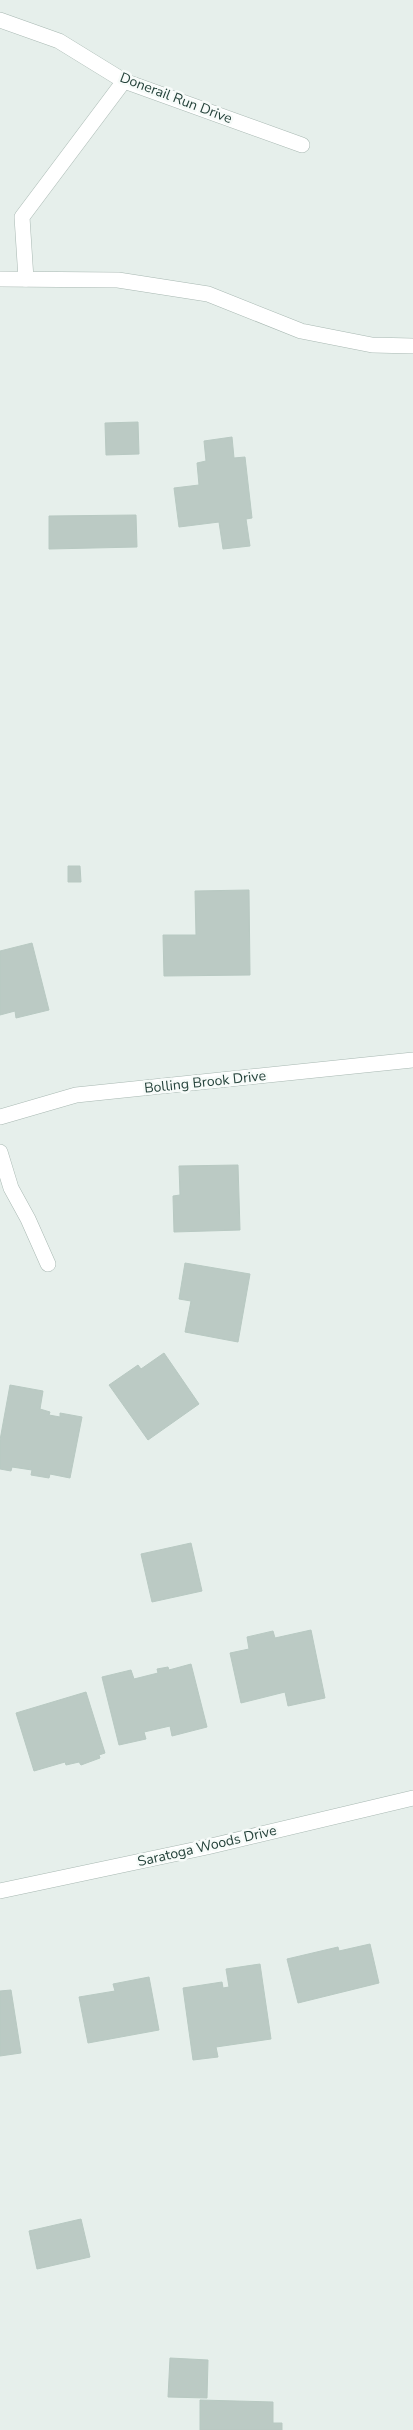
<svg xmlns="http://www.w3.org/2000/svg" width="413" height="2430" font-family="'Nunito Sans',sans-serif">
<rect width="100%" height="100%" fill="#e6efeb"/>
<g fill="#bbcac4" stroke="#b8c9c2">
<path d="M138,422L139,454L106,455L105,423Z"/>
<path d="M232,437L234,458L245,457L252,518L246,519L250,546L223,549L219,522L179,527L174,488L199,485L197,463L206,461L204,441Z"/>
<path d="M136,515L137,547L49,549V516Z"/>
<path d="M68,866H80L81,882H68Z"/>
<path d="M249,890L250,975L164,976L163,935H196L195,891Z"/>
<path d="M32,943L49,1010L16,1018L15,1011L0,1015V951Z"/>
<path d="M238,1165L240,1230L174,1232L173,1196L180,1195L179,1166Z"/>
<path d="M185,1263L250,1274L238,1342L185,1332L191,1301L179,1299Z"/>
<path d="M164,1353L199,1404L148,1440L109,1385L138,1365L141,1369Z"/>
<path d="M10,1385L43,1391L40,1409L50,1412L49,1415L60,1417V1413L82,1417L70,1478L50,1474L49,1478L31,1475L32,1470L12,1467L11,1471L0,1469V1440Z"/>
<path d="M191,1543L202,1591L152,1602L141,1554Z"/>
<path d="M311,1630L325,1698L288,1706L285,1692L241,1703L230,1653L249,1649L247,1637L273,1631L275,1638Z"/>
<path d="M191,1664L207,1727L172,1736L170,1726L144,1732L146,1739L119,1745L102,1677L131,1670L134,1679L158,1673L157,1669L168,1667L169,1670Z"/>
<path d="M86,1692L105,1753L99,1755L100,1758L81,1765L79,1762L66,1765L65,1762L34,1771L16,1713Z"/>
<path d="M370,1944L379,1983L298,2003L287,1959L338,1947L339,1951Z"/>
<path d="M260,1964L271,2039L216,2047L218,2057L193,2060L183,1988L222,1982L223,1988L229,1987L226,1969Z"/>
<path d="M149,1977L159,2030L88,2043L79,1997L115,1991L113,1984Z"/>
<path d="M11,1990L21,2053L0,2056V1991Z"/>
<path d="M81,2219L90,2257L37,2269L29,2231Z"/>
<path d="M170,2358L208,2360L207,2398L168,2397Z"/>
<path d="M200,2400L273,2402V2423H282V2430H200Z"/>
</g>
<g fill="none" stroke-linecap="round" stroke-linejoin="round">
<g stroke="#a8b8b2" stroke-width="16">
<g id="street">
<path d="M0,20L59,41L124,81L302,145"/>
<path d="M0,279L118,280L208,294L301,331L372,345L413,346"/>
<path d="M26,279L22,217L124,81"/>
<path d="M0,1117L76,1095L413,1060"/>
<path d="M0,1152L11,1188L28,1219L48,1264"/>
<path d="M0,1891L207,1847L413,1798"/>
</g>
</g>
<use href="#street" stroke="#fff" stroke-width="15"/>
</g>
<g text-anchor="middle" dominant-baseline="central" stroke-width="5" stroke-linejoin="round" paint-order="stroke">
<g font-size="14" fill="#24423a" stroke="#f7fbf9">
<text transform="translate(176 98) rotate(21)">Donerail Run Drive</text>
<text transform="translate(205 1082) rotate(-6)">Bolling Brook Drive</text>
<text transform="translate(207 1846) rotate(-13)">Saratoga Woods Drive</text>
</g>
</g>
</svg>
